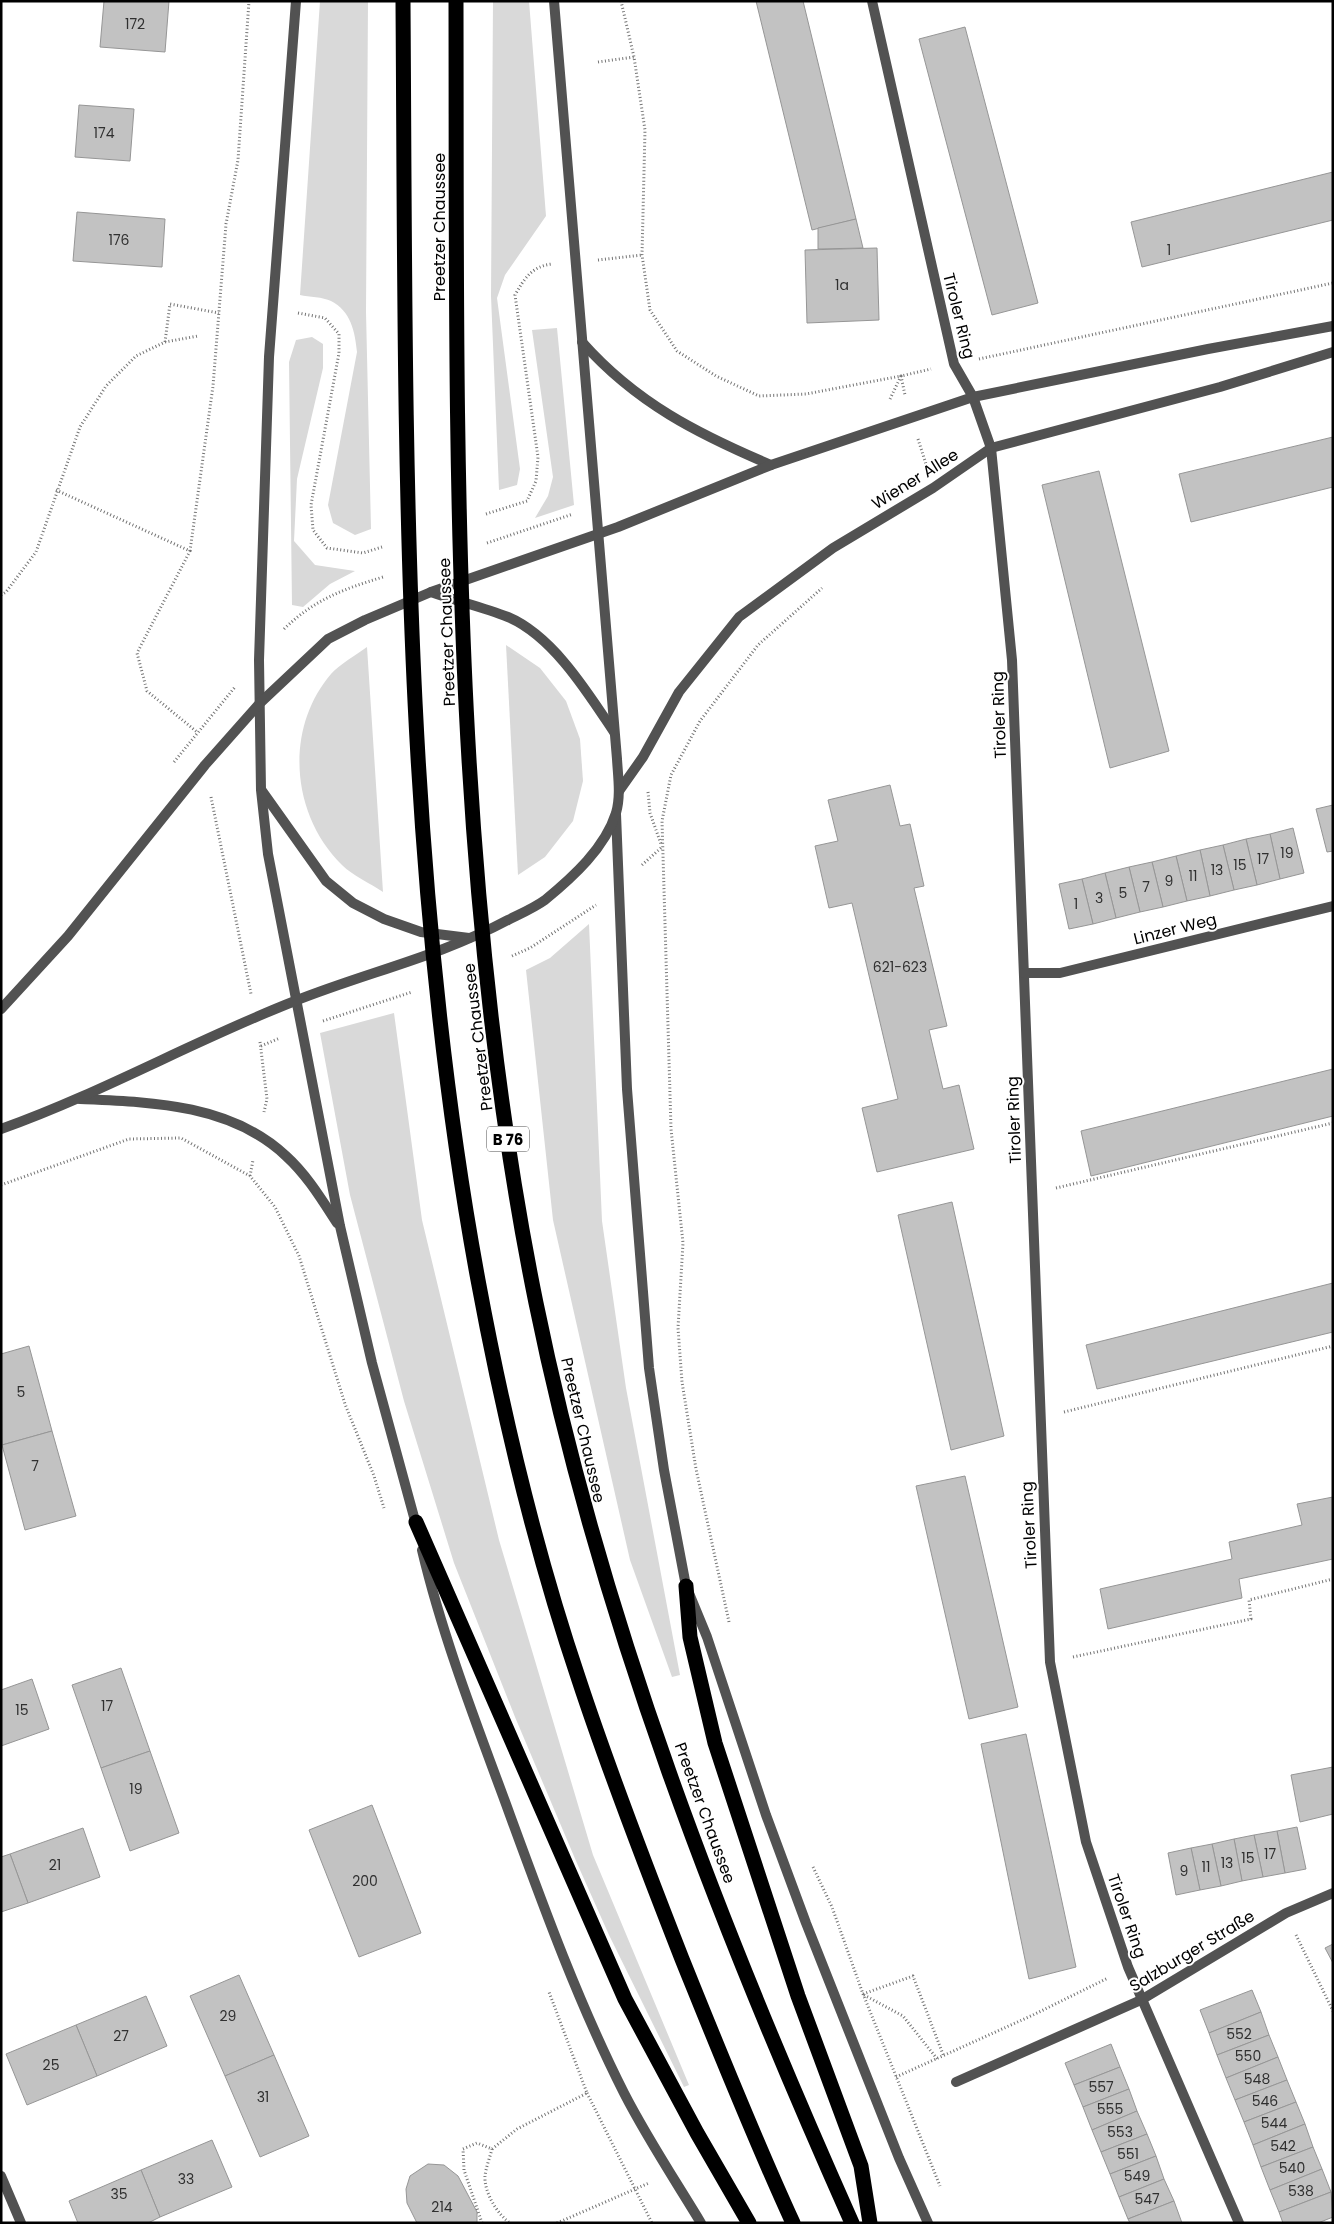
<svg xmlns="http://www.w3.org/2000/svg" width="1334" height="2224" font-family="Poppins,sans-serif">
<rect width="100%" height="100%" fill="#fff"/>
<g fill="#d9d9d9">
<path d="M320,1H368L366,312L371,529L355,535L333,523L328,505L357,352C355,332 351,311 331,301C323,297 309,297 300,295Z"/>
<path d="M493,1H529L546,216L505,275L497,298L520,469L517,485L499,490L491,296Z"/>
<path d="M557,328L574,505L535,518L548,496L553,477L532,330Z"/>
<path d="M312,337L323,344V368L297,479L294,541L315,565L355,571L330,584L303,607L292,605L289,362L296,340Z"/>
<path d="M506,645L540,668L566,701L580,739L583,781L573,821L545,857L518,875Z"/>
<path d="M367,647L383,892C370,883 353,876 342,865C291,815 284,729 331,674C340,664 356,655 367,647Z"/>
<path d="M589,924L602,1221L626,1388L680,1675L672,1677L630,1560L553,1220L526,970L550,958Z"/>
<path d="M394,1013L422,1220L499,1540L593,1855L689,2085L684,2087L609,1935L576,1861L515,1717L454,1563L404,1401L350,1195L320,1033Z"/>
</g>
<g fill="#c2c2c2" stroke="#969696">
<path d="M104,1H169L165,52L100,47Z"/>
<path d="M756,1H803L856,219L812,230Z"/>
<path d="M965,27L1038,303L992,315L919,39Z"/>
<path d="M79,105L134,109L130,161L75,157Z"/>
<path d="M1333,172V220L1142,267L1131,222Z"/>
<path d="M77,212L165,219L162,267L73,261Z"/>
<path d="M856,219L863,248L818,249V228Z"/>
<path d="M877,248L879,320L807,323L805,250Z"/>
<path d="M1333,437V487L1191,522L1179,474Z"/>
<path d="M1099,471L1169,751L1110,768L1042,485Z"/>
<path d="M890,785L900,826L910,824L924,886L914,888L947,1026L929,1030L943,1089L959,1085L974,1149L877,1172L862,1108L898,1099L852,903L829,908L815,846L838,841L828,800Z"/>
<path d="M1333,805V851L1327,852L1316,809Z"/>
<path d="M1293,828L1304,873L1280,879L1270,834Z"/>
<path d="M1270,834L1280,879L1257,885L1246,839Z"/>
<path d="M1246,839L1257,885L1234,890L1223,845Z"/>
<path d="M1223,845L1234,890L1210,896L1200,850Z"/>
<path d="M1200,850L1210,896L1187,901L1176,856Z"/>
<path d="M1176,856L1187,901L1163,907L1152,862Z"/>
<path d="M1152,862L1163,907L1140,912L1129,867Z"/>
<path d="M1129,867L1140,912L1116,918L1105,873Z"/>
<path d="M1105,873L1116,918L1093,924L1082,879Z"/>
<path d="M1082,879L1093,924L1069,929L1059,884Z"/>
<path d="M1333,1069V1116L1091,1176L1081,1131Z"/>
<path d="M952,1202L1004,1436L951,1450L898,1215Z"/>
<path d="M1333,1283V1332L1097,1389L1086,1345Z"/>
<path d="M29,1346L52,1431L2,1445L1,1354Z"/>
<path d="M52,1431L76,1516L25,1530L2,1445Z"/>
<path d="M965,1476L1018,1707L969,1719L916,1486Z"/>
<path d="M1333,1497V1559L1239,1579L1242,1598L1108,1629L1100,1589L1232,1559L1229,1542L1302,1525L1297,1504Z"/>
<path d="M121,1668L150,1751L101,1768L72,1685Z"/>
<path d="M32,1679L49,1729L1,1746V1690Z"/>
<path d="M1026,1734L1076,1967L1029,1979L981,1744Z"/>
<path d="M150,1751L179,1833L130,1851L101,1768Z"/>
<path d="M1333,1767V1814L1300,1822L1291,1775Z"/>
<path d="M372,1805L421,1933L359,1957L309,1830Z"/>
<path d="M1297,1827L1306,1869L1285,1873L1277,1831Z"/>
<path d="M83,1828L100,1877L28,1903L10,1854Z"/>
<path d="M1277,1831L1285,1873L1263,1877L1254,1835Z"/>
<path d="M1254,1835L1263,1877L1242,1881L1234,1839Z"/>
<path d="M1234,1839L1242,1881L1221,1886L1212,1844Z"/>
<path d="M1212,1844L1221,1886L1200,1890L1191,1848Z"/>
<path d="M1191,1848L1200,1890L1176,1895L1168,1853Z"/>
<path d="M10,1854L28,1903L1,1912V1857Z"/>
<path d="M1333,1944V1963L1325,1948Z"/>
<path d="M239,1975L274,2055L225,2076L190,1996Z"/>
<path d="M1252,1990L1261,2012L1209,2033L1200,2010Z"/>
<path d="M146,1996L167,2046L97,2076L76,2025Z"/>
<path d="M1261,2012L1269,2035L1217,2055L1209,2033Z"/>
<path d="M76,2025L97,2076L27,2105L6,2054Z"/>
<path d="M1269,2035L1278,2057L1226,2078L1217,2055Z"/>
<path d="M1111,2044L1120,2067L1074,2085L1065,2063Z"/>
<path d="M274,2055L309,2136L260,2157L225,2076Z"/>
<path d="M1278,2057L1287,2080L1235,2100L1226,2078Z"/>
<path d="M1120,2067L1129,2089L1083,2107L1074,2085Z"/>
<path d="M1287,2080L1296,2102L1244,2122L1235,2100Z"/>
<path d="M1129,2089L1137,2111L1092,2130L1083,2107Z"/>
<path d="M1296,2102L1305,2124L1253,2145L1244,2122Z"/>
<path d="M1137,2111L1147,2134L1101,2152L1092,2130Z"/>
<path d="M1305,2124L1313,2147L1261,2167L1253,2145Z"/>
<path d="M1147,2134L1156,2156L1110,2174L1101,2152Z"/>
<path d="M212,2140L232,2187L160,2217L141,2170Z"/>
<path d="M1313,2147L1322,2169L1270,2190L1261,2167Z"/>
<path d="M1156,2156L1164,2179L1119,2197L1110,2174Z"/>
<path d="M428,2164L444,2165L458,2176L477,2212V2223H417L407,2203L406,2189L410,2176Z"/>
<path d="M1322,2169L1331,2192L1279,2212L1270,2190Z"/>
<path d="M141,2170L160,2217L148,2223H78L69,2201Z"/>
<path d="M1164,2179L1174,2201L1128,2219L1119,2197Z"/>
<path d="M1331,2192L1333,2217L1318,2223H1283L1279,2212Z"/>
<path d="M1174,2201L1182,2223H1130L1128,2219Z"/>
</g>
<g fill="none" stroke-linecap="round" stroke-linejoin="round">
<g stroke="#747474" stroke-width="3" stroke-dasharray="1 2.5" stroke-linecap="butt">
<path d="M621,1L634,57L645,130L642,255L650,310L677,351L716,376L759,396L806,394L901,376L905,395"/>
<path d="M598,62L634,57"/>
<path d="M598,260L642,255"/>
<path d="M298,313L325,318L339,334V353L311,505L313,530L327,548L363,553L382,547"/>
<path d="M165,342L170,304L219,313"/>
<path d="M979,359L1333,283"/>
<path d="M890,399L901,376L931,369"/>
<path d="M918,439L926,464"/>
<path d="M56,490L190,551L137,653L147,691L197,732"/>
<path d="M486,514L527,501L536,481L538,457L515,295C524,279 532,266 552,264"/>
<path d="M487,543L573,514"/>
<path d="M190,551L213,386L226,224L238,160L249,1"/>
<path d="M1,595L6,592L36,552L80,427L106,386L136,356L165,342L198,336"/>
<path d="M284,629C315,599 344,589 383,577"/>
<path d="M174,762L235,687"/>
<path d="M648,792L650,813L661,844"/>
<path d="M211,797L251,994"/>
<path d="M642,865L662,847"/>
<path d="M512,956L530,948L596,905"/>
<path d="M323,1021L412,992"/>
<path d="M260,1042L267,1099L264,1112"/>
<path d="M261,1046L280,1038"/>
<path d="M250,1176L253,1160"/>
<path d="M1,1185L129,1139L181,1138L250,1176L275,1207L299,1256L345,1404L374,1476L384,1508"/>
<path d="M1056,1188L1333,1123"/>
<path d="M1064,1412L1333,1346"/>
<path d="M729,1622L696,1469L682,1382L678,1328L683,1243L671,1129L662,821L671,775L700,721L758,645L822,588"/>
<path d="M1073,1657L1251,1619L1249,1600L1333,1579"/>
<path d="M813,1867L832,1907L863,1994L940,2186"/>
<path d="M1296,1935L1333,2011"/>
<path d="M863,1994L913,1976L944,2057"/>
<path d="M864,1995L903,2016L938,2060"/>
<path d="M896,2077L1033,2015L1108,1978"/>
<path d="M587,2093L652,2223"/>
<path d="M492,2149C490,2157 486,2167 485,2176C484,2192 497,2214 510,2223"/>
<path d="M482,2223L464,2170L463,2149L477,2143L492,2149L517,2129L587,2093L549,1992"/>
<path d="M557,2223L649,2183"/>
</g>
<g stroke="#525252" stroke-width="10">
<path d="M296,1L269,357L259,660L261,790L268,854L340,1226L372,1363L417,1528"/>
<path d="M872,1L954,364L973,397L991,448L1012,660L1050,1662L1086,1842L1128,1967L1239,2223"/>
<path d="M582,342C636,403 698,434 771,465"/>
<path d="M431,592C456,601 483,607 508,617C553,636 588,693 614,732"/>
<path d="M262,791L326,881L353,903L384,919L421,932L469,938"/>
<path d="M619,791L643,757L679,692L739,617L833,548L933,488L991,448L1220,387L1333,352"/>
<path d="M616,814L627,1089L649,1368L664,1470L686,1586L707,1637L766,1815L806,1923L899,2158L928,2223"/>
<path d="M1024,973H1060L1333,906"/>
<path d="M1,1009L68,936L205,765L260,703L328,639L365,620L431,592L618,527L771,465L973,397L1208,349L1333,326"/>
<path d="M80,1099C151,1102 231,1104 286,1156C307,1175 322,1200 337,1223"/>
<path d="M1,1129C102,1093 195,1040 295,1001C365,973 441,956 508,920C520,914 534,908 545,900C573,877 605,848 616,813C621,796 618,777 617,759L554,1"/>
<path d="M422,1550C442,1634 473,1715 503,1796C540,1897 576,1998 624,2093C647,2138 675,2180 701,2223"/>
<path d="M956,2082L1141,2000L1286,1913L1333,1893"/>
<path d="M1,2176L21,2223"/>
</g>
<g stroke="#000" stroke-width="15">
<path d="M403,1C406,428 400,858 478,1280C503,1415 535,1550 579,1680C610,1774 646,1867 682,1959C718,2048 753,2136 793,2223"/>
<path d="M456,1C457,435 449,876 536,1303C601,1622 720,1927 852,2223"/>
<path d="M416,1522L625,1999L697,2133L749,2223"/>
<path d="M686,1586L690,1637L715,1743L798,1996L861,2166L870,2223"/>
</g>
</g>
<g text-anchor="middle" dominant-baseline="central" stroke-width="4" stroke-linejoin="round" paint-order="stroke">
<g font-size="14" fill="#303030">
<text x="135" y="24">172</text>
<text x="104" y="133">174</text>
<text x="119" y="240">176</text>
<text x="1169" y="250">1</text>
<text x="842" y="285">1a</text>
<text x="1287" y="853">19</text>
<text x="1263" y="859">17</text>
<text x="1240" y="865">15</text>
<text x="1217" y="870">13</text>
<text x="1193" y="876">11</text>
<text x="1169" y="881">9</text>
<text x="1146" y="887">7</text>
<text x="1123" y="893">5</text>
<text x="1099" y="898">3</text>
<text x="1076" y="904">1</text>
<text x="900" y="967">621-623</text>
<text x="21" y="1392">5</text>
<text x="35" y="1466">7</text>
<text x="107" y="1706">17</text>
<text x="22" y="1710">15</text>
<text x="136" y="1789">19</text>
<text x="1270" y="1854">17</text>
<text x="1248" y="1858">15</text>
<text x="1227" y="1863">13</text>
<text x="55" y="1865">21</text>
<text x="1206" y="1867">11</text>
<text x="1184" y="1871">9</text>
<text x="365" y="1881">200</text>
<text x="228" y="2016">29</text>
<text x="1239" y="2034">552</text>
<text x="121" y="2036">27</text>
<text x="1248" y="2056">550</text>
<text x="51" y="2065">25</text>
<text x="1257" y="2079">548</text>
<text x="1101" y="2087">557</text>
<text x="263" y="2097">31</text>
<text x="1265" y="2101">546</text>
<text x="1110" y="2109">555</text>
<text x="1274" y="2123">544</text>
<text x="1120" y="2132">553</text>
<text x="1283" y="2146">542</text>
<text x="1128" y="2154">551</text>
<text x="1292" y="2168">540</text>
<text x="1137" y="2176">549</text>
<text x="186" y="2179">33</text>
<text x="1301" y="2191">538</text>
<text x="119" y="2194">35</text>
<text x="1147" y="2199">547</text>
<text x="442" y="2207">214</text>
</g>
<rect fill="#fff" stroke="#4c4c4c" stroke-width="1" x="487" y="1126.5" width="42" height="25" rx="4"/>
<g font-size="15" font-weight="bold" fill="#000">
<text x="508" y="1139">B 76</text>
</g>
<g font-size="16" fill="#000" stroke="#fff">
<text transform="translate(439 227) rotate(-90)">Preetzer Chaussee</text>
<text transform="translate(959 316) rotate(76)">Tiroler Ring</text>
<text transform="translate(915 479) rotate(-32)">Wiener Allee</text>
<text transform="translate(447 632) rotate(-92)">Preetzer Chaussee</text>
<text transform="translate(999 715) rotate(-92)">Tiroler Ring</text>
<text transform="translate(1175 929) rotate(-14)">Linzer Weg</text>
<text transform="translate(478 1037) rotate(-97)">Preetzer Chaussee</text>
<text transform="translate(1014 1120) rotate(-92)">Tiroler Ring</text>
<text transform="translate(583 1430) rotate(77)">Preetzer Chaussee</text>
<text transform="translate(1029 1525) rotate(-93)">Tiroler Ring</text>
<text transform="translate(705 1813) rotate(70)">Preetzer Chaussee</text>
<text transform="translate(1127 1916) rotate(71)">Tiroler Ring</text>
<text transform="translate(1192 1951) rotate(-31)">Salzburger Straße</text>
</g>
</g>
<rect width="1334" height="2224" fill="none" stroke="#000000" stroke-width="5"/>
</svg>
